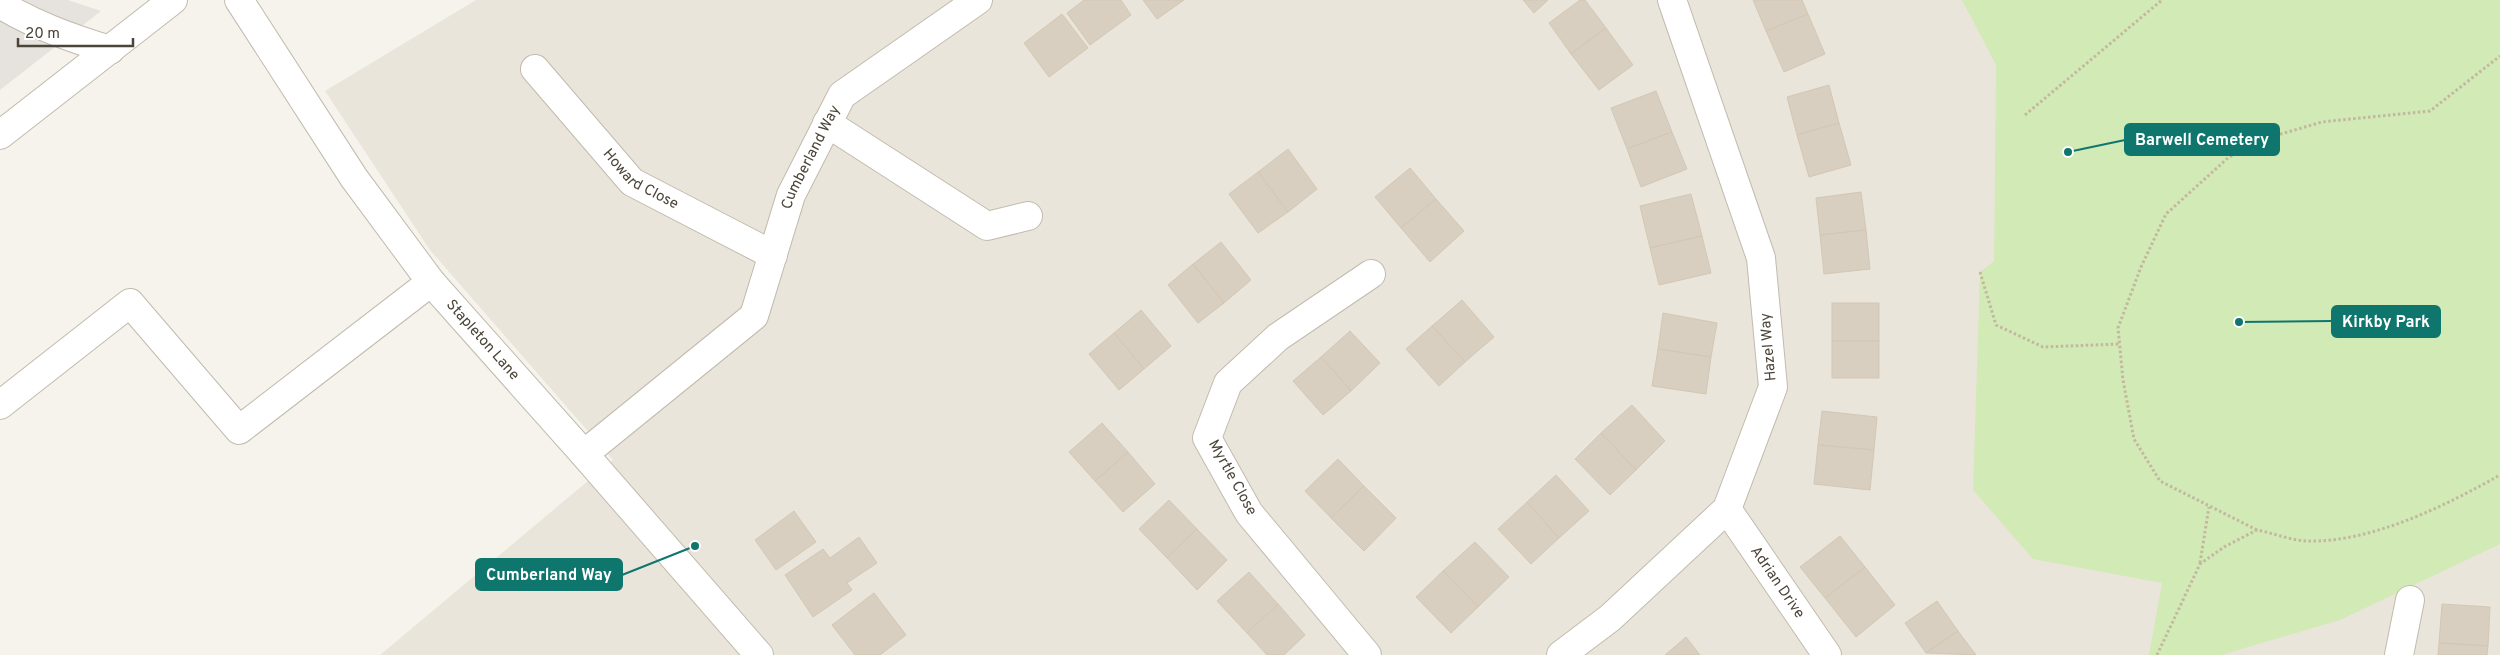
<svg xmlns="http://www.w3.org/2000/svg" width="2500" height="655" font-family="Overpass,sans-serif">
<rect width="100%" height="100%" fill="#f6f3ec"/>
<path fill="#eae5da" d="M476,0H2500V655H380L613,460L430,250L325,91Z"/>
<path fill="#e6e2dd" d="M0,0H68L101,11L0,90Z"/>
<path fill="#d2eab5" d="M1962,0H2500V544L2340,620L2221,655H2149L2162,583L2033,559L1973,490L1980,272L1994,261L1996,65Z"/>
<g fill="#d8cfc1" stroke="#d3c7b4">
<path d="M1084,0H1121L1131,15L1090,45L1067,13Z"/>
<path d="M1143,0H1184L1157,19Z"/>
<path d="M1523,0H1548L1534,13Z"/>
<path d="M1580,0H1585L1606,28L1571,54L1549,23Z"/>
<path d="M1753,0H1802L1808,14L1766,31Z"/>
<path d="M1062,14L1088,48L1049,77L1024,43Z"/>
<path d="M1808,14L1825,54L1784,72L1766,31Z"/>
<path d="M1606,28L1633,65L1599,90L1571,54Z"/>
<path d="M1829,85L1839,123L1797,135L1787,97Z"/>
<path d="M1656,91L1672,132L1627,149L1611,108Z"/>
<path d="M1839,123L1851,165L1809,177L1797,135Z"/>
<path d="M1672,132L1687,169L1641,187L1627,149Z"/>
<path d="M1288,149L1317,189L1288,212L1258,172Z"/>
<path d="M1410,168L1436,199L1401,228L1375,197Z"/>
<path d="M1258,172L1288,212L1258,233L1229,194Z"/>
<path d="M1861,192L1866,230L1820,235L1816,198Z"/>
<path d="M1691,194L1702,236L1650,248L1640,206Z"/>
<path d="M1436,199L1464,231L1430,262L1401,228Z"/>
<path d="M1866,230L1870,269L1824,274L1820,235Z"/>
<path d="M1702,236L1711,273L1659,285L1650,248Z"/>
<path d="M1221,242L1251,280L1224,303L1193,264Z"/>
<path d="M1193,264L1224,303L1198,323L1168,285Z"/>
<path d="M1462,300L1494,337L1465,362L1432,326Z"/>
<rect x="1832" y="303" width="47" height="38"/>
<path d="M1141,310L1171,346L1144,369L1114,333Z"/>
<path d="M1663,313L1717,323L1711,357L1658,349Z"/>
<path d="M1432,326L1465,362L1439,386L1406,349Z"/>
<path d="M1350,331L1380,363L1351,391L1321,357Z"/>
<path d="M1114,333L1144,369L1119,390L1089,354Z"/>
<rect x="1832" y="341" width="47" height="37"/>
<path d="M1658,349L1711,357L1706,394L1652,386Z"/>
<path d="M1321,357L1351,391L1323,415L1293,381Z"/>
<path d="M1632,405L1665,441L1636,470L1601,433Z"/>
<path d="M1822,411L1877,417L1874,450L1818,445Z"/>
<path d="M1102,423L1128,452L1095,481L1069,452Z"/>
<path d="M1601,433L1636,470L1610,495L1575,459Z"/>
<path d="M1818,445L1874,450L1870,490L1814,484Z"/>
<path d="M1128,452L1155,484L1123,512L1095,481Z"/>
<path d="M1338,459L1364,486L1331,518L1305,491Z"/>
<path d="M1556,475L1589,511L1559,538L1527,502Z"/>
<path d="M1364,486L1396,518L1364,551L1331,518Z"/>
<path d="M1169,500L1197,529L1167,558L1139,529Z"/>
<path d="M1527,502L1559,538L1531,564L1498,529Z"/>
<path d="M794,511L816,542L776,570L755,540Z"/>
<path d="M1197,529L1227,560L1197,590L1167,558Z"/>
<path d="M1840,536L1865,567L1825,598L1800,567Z"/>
<path d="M859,537L877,563L847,583L852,590L813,617L785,575L823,549L830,558Z"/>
<path d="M1475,542L1509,577L1478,607L1443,571Z"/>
<path d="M1865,567L1895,605L1856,637L1825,598Z"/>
<path d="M1443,571L1478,607L1451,633L1416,597Z"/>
<path d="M1249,572L1278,604L1247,633L1217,601Z"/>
<path d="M874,593L906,635L880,655H855L832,625Z"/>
<path d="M1937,601L1958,631L1926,653L1905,623Z"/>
<path d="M1278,604L1305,635L1284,655H1267L1247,633Z"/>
<path d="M2442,604L2490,607L2488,646L2439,643Z"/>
<path d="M1958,631L1976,655L1926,653Z"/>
<path d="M1686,637L1700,655H1665Z"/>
<path d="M2439,643L2488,646L2487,655H2438Z"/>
</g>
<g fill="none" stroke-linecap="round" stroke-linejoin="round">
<g stroke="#c2bbae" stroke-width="30">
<g id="minor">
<path id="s1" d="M239,0L354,178L431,282L584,454L759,655"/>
<path d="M0,4C34,25 71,38 110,50"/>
<path id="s2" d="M535,69L632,182L773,255"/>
<path d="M827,123L987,226L1028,216"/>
<path d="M0,135L173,0"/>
<path d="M0,405L130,303L239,430L431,282"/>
<path id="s3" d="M584,454L754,316L791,195L842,95L978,0"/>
<path id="s4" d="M1727,509L1827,655"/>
<path d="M1367,655L1249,513L1207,438L1228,383L1278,337L1371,274"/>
<path d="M1561,655L1610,618L1727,509L1773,387L1761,258L1672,0"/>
<path d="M2399,655L2410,600"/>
</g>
</g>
<g stroke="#c4b79f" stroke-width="3" stroke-dasharray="2.5 2.5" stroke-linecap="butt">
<path d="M2025,115L2162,0"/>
<path d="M1980,272L1996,325L2043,347L2120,344"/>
<path d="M2257,530L2160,481L2134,439L2123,380L2118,328L2141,267L2166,214L2229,157L2274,136L2322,122L2430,111L2500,56"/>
<path d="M2200,563L2209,507"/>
<path d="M2157,655L2200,564L2224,547L2257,530C2273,533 2290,540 2306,541C2371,543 2445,506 2500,475"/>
</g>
<use href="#minor" stroke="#fff" stroke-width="28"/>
</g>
<g text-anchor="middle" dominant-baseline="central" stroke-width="4" stroke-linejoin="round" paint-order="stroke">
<g font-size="15" fill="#4b4439" stroke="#fff">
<text stroke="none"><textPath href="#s3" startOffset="388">Cumberland Way</textPath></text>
<text stroke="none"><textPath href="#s2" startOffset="154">Howard Close</textPath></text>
<text stroke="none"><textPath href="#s1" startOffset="419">Stapleton Lane</textPath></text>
<text transform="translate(1769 347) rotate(-95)">Hazel Way</text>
<text transform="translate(1232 478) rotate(61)">Myrtle Close</text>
<text stroke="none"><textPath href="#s4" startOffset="89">Adrian Drive</textPath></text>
</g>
</g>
<path fill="none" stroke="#0f766e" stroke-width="2" d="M2068 152L2125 140M2239 322L2332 321M695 546L622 575"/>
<g fill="#0f766e" stroke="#fff" stroke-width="2">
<circle cx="2068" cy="152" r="5"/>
<circle cx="2239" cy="322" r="5"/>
<circle cx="695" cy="546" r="5"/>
</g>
<g fill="#0f766e" stroke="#0f766e" stroke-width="2">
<rect x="2125" y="124" width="154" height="31" rx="5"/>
<rect x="2332" y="306" width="108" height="31" rx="5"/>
<rect x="476" y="559" width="146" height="31" rx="5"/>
</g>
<g font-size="16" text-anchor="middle" font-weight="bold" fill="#fff">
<text x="2202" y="145">Barwell Cemetery</text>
<text x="2386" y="327">Kirkby Park</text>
<text x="549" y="580">Cumberland Way</text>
</g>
<path d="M18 38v8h115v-8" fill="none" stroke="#4b4439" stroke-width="2.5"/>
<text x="25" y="38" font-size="15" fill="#4b4439" stroke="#ffffff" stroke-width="4" paint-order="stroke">20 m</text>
</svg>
